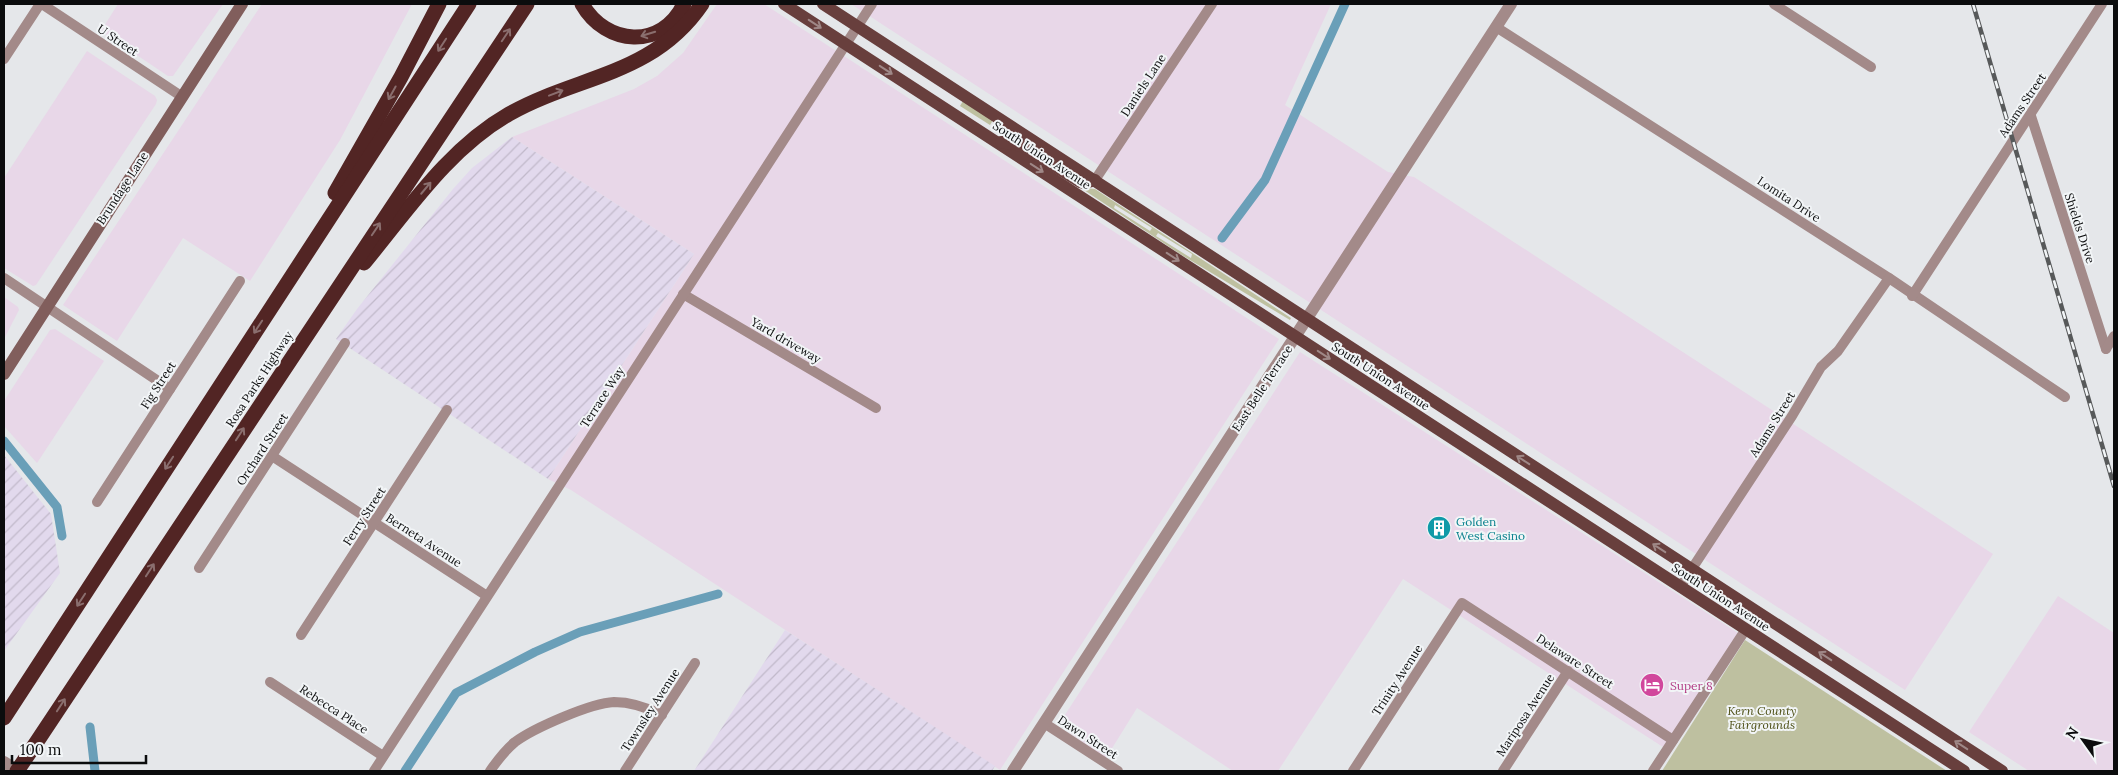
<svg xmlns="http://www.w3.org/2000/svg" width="2118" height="775" font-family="Lora,serif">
<defs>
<pattern id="industrial-furrows" width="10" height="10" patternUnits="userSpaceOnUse" patternTransform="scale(1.25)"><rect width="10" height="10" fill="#e2d9ed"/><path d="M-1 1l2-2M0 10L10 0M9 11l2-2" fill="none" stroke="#c1b9ca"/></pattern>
</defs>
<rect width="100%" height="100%" fill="#e5e7ea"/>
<g fill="#e8d7e8">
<path d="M118,4H223L173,76H168L101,31Z"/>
<path d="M262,4H412L340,140L250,281L183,238L117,341L63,305Z"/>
<path d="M717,4H764L1279,339L1000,770L571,490L548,479L694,254L512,137L634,89L657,76L683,53Z"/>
<path d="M851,4H1331L1285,105L1388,172L1414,177L1993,554L1905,690Z"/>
<path d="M87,51L155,96L157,100L156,104L36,285L33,286L4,268V178Z"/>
<path d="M4,297L18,307L19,310L4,339Z"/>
<path d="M55,329L104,361L37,463L4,426V401L50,330Z"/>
<path d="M1300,352L1738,633L1663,747L1403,579L1278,771H1233L1137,708L1106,758L1064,729L1061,721Z"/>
<path d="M2058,596L2114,633V771H2029L1969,732Z"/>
</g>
<g fill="url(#industrial-furrows)">
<path d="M512,137L694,254L548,479L336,339L357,309L453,189L472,168Z"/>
<path d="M4,455L51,514L60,573L4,651Z"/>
<path d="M785,630L995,766L992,771H694Z"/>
</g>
<g fill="#bec0a0" fill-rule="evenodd">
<path d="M963,101L993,120L990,125L960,106Z"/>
<path d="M1069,180L1084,188L1095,189L1291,318L1290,320L1180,254ZM1115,205L1152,228L1150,231L1114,208ZM1158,233L1192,254L1191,258L1156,236Z"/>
<path d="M1745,640L1947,771H1662Z"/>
</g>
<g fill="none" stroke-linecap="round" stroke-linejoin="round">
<g stroke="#6a9fb8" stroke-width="9">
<path d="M1222,238L1265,180L1345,4"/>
<path d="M4,441L57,507L62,536"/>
<path d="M90,727L95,771"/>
<path d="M405,771L456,693L535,652L580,632L718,594"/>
</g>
<g stroke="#a38a89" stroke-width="10">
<path d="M42,4L181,96"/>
<path d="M1774,4L1871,67"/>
<path d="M1496,27L1889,278L2065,397"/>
<path d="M4,59L40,4"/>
<path d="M2031,116L2106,349"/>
<path d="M1095,180L1212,4"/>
<path d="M4,278L170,389"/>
<path d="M683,294L876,408"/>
<path d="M1912,296L2102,4"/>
<path d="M2106,349L2114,336"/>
<path d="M272,456L487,596"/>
<path d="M97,502L240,281"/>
<path d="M199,568L345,343"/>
<path d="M1680,587L1792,416L1821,367L1838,351L1889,278"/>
<path d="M301,635L447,410"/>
<path d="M270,682L383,756"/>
<path d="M1044,723L1118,771"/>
<path d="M374,771L872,4"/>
<path d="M490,771C497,761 505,750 515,742C534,728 591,703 614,702C631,702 646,707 662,715"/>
<path d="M625,771L695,663"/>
<path d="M1353,771L1462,603L1673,740"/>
<path d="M1503,771L1568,671"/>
<path d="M1653,771L1746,629"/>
</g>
<g stroke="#a38a89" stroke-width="12">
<path d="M4,762L18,771"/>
<path d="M1013,771L1511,4"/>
</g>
<path stroke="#815e5c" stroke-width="12" d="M4,374L242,4"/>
<g stroke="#683f3d" stroke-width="12">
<path d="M784,4L1964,771"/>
<path d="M823,4L2002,771"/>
<path d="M1001,142L1021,146L1080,182L1085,183L1095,180"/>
</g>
<g stroke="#522524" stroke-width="15">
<path d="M582,4C606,46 662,50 684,4"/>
<path d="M335,193L401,77L439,4"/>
<path d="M364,263C408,210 448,149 509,114C578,75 653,76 702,4"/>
<path d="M4,718L469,4"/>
<path d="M34,746L527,4"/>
</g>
<g stroke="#57595a" stroke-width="4.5">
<path id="rail" d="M1973,4L2114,486"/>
</g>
<use href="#rail" stroke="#f2f5f7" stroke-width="2.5" stroke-dasharray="8" stroke-linecap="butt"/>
<path stroke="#522524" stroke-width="15" d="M17,771L34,746"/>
</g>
<defs><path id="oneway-shaft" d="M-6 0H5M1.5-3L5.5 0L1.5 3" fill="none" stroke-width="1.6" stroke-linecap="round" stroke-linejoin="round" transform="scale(1.25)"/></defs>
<g stroke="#9f8887">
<use href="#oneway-shaft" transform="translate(815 24) rotate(33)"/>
<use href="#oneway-shaft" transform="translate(886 70) rotate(33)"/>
<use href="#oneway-shaft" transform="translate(1037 168) rotate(33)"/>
<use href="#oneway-shaft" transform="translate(1173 257) rotate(33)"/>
<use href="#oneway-shaft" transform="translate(1324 355) rotate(33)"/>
<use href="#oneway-shaft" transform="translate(1523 460) rotate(-147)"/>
<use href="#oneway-shaft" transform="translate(1659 548) rotate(-147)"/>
<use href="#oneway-shaft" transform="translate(1825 656) rotate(-147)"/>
<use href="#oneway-shaft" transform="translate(1961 745) rotate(-147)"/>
</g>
<g stroke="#8a6e6e">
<use href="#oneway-shaft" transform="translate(648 34) rotate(163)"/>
<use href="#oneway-shaft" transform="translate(506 35) rotate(-56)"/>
<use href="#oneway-shaft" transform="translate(442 45) rotate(123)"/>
<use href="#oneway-shaft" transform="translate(392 93) rotate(119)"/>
<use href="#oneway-shaft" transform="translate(556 93) rotate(-21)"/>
<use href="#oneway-shaft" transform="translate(426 188) rotate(-50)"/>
<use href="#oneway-shaft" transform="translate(376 229) rotate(-56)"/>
<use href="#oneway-shaft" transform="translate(258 327) rotate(123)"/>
<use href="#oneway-shaft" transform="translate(240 434) rotate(-57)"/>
<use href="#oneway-shaft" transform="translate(169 463) rotate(123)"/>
<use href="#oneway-shaft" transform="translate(150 570) rotate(-57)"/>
<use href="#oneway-shaft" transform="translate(81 600) rotate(123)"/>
<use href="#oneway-shaft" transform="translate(61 705) rotate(-57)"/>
</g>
<defs>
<g id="building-disc" transform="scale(1.25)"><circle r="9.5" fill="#0f9aa8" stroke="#f2f5f7"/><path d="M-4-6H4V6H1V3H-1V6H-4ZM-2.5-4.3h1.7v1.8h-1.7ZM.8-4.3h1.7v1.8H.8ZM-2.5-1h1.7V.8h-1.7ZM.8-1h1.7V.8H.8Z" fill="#fff"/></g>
<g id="hotel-disc" transform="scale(1.25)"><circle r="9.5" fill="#d1479c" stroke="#f2f5f7"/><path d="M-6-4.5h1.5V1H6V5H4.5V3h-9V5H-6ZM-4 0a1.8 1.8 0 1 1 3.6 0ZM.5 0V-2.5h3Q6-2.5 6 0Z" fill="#fff"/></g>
</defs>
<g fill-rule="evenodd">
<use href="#building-disc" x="1439" y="528"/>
<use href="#hotel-disc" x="1652" y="685"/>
</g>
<g text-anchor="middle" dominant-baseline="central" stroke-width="4" stroke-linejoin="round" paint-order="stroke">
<g font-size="12" fill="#0b0c0d" stroke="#f2f5f7">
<text transform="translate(118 40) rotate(34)">U Street</text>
<text transform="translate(1143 85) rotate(-57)">Daniels Lane</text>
<text transform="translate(2022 105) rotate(-56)">Adams Street</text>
<text transform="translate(1042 155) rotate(33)">South Union Avenue</text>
<text transform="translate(122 188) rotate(-57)">Brundage Lane</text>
<text transform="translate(1789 199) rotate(33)">Lomita Drive</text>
<text transform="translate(2080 228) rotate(72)">Shields Drive</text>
<text transform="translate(786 340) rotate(30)">Yard driveway</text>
<text transform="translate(1381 376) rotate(33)">South Union Avenue</text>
<text transform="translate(259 379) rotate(-57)">Rosa Parks Highway</text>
<text transform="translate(158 385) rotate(-57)">Fig Street</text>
<text transform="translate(1262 388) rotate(-57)">East Belle Terrace</text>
<text transform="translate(602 397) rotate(-57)">Terrace Way</text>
<text transform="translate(1772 424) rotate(-58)">Adams Street</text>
<text transform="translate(262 449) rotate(-57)">Orchard Street</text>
<text transform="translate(364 516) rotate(-57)">Ferry Street</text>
<text transform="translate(424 540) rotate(33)">Berneta Avenue</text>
<text transform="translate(1721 597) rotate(33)">South Union Avenue</text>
<text transform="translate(1575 661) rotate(33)">Delaware Street</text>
<text transform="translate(1397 680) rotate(-57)">Trinity Avenue</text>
<text transform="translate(334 709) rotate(33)">Rebecca Place</text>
<text transform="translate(650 710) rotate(-57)">Townsley Avenue</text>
<text transform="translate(1525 715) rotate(-57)">Mariposa Avenue</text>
<text transform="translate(1088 737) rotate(33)">Dawn Street</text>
</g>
<g font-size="12" fill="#0d838f" stroke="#f2f5f7" text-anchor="start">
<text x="1456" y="521">Golden<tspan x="1456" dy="14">West Casino</tspan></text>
</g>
<g font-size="12" fill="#b23c85" stroke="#f2f5f7" text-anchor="start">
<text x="1670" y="685">Super 8</text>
</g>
<g font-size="12" font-style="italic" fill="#4d4f15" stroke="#f2f5f7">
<text x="1762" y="710">Kern County<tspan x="1762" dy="14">Fairgrounds</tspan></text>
</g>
</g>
<rect width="2118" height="775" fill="none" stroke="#0b0c0d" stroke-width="10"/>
<g transform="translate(2083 740) rotate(303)" stroke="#f2f5f7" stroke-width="4" paint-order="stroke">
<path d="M0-4L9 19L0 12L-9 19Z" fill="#0b0c0d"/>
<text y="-8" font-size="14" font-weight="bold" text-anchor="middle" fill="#0b0c0d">N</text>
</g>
<path d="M12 755v8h134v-8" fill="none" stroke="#0b0c0d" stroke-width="2.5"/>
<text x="20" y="755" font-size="15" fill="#0b0c0d" stroke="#f2f5f7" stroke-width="4" paint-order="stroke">100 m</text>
</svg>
